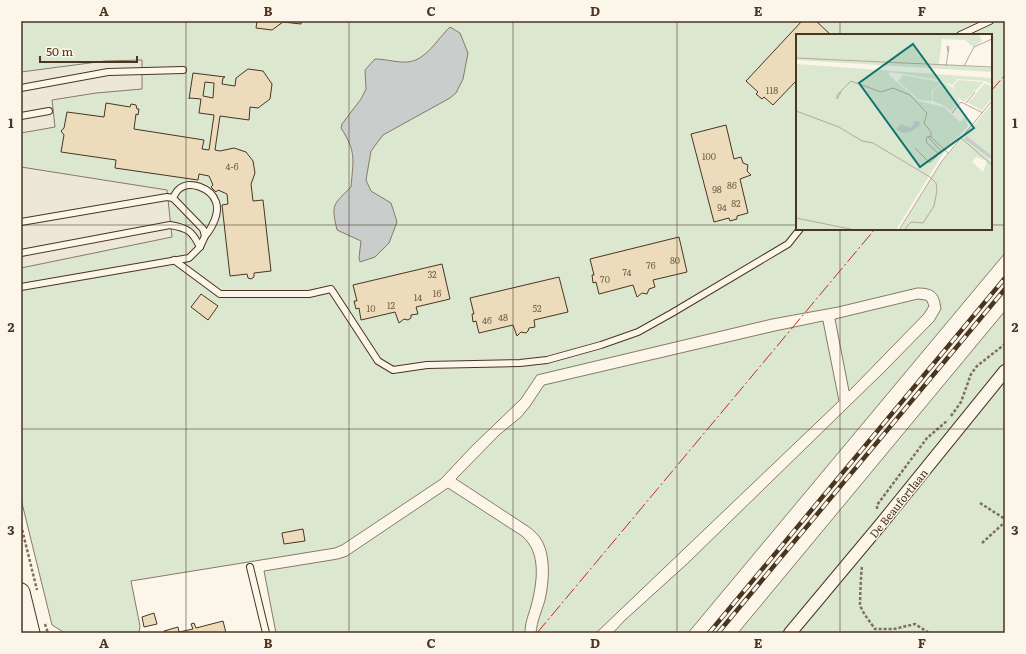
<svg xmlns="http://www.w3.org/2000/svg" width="1026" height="654" font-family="Literata,serif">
<rect width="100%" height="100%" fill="#fbf6e9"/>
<g fill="#dce7d0" stroke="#887966" fill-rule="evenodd">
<path d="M21,21H1005V253L688,633H613L624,621L688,563L885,371L934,321L941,309C939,292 933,288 917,288L838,307L772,319L537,375L521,399L472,446L441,479L342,545L335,548L131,581L140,626L139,633H65L52,625L21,499ZM797,35H991V229H797Z"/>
<path d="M918,299L925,300L927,301L929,306L924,314L849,391L835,319Z"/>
<path d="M1005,311V633H738Z"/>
<path d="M823,321L839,401L596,633H536C537,621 542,611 545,600C549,582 551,557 542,541C539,535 534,531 529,527L456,479L499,435L521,417L530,406L544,385L775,331Z"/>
<path d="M448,488L522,536C542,553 537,583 531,606C528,616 525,623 525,633H276L264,571L338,559L347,556Z"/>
</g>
<g fill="#ede7d9" stroke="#887966">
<path d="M142,60V89L96,93L52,100L55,127L21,133V72L105,61Z"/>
<path d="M21,167L167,190L172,237L21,268Z"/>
</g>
<path fill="#c9cecd" stroke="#887966" d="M450,27L460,33L468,53L463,79L456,93L450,98L383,135L371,151L366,180L371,191L391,203L397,222L389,243L375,257L360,262L359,258L361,241L337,230C331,204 333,205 351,187C353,160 357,153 341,128L342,124L361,99L366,89L365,70L375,59C385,59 399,63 407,62C426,61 437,39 450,27Z"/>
<g fill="#ecdcbc" stroke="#4a3520" fill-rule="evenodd">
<path d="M257,21H301V24L283,22L272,30L256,28Z"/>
<path d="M802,21H816L831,35H797V80L773,105L764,97L762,99L756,94L758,92L746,81Z"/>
<path d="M248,69L263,71L272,84L270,99L258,108L250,107L249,120L220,116L215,150L220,151L234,148L246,152L253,161L255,173L251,184L253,201L263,200L271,271L254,273V277L251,279L248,278L247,274L230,276L222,205L228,204L227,194L218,190L216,192L211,187L213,185L209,176L199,174L198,180L115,168L116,160L61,152L64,135L61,131L64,128L67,112L104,117L106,103L130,107L131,104L136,105L137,109H139L138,115L136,114L134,129L204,140L202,149L209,150L214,115L199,113L201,99L190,98L189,99L193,73L225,77L223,78L222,84L235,86L236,78ZM205,82L214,83L213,98L203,96Z"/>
<path d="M726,125L734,159L741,157L743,163L748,165L747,171L751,175L740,179L748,213L737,216V219L730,221L729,218L714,222L691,134Z"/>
<path d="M679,237L687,272L653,280L655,287L649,289L647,294L642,293L637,297L633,285L599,294L596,282L593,283L592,275H594L590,259Z"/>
<path d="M442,264L450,299L416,307L418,314L411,315V318L408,320L404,319L399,323L395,312L361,320L359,308L356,309L354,301H357L353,285Z"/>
<path d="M559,277L568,312L534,320L535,327L529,328L528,331L526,333L521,332L517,336L513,325L479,333L476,321L473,322L472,314H474L470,298Z"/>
<path d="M201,294L218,306L208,320L191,307Z"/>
<path d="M303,529L305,541L284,544L282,533Z"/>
<path d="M154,613L157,624L144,627L142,617Z"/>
<path d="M223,621L226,633H165L164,631L178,627L179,632L193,629L191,624L194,623L196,628Z"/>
</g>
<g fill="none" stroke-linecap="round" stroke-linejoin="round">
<g stroke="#4a3520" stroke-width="8">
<g id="service">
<path d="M960,35L990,21"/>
<path d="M21,88L108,72L183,70"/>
<path d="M21,116L49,111"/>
<path d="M173,198C174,196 176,192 178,190C189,179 211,188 216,202C220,213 212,228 205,236"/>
<path d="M21,222L167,197L173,198L203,229L205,236L200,247L189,258L21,287"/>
<path d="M21,253L170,225C188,228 192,231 200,247"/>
<path d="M174,260L220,294H309L331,289L378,361L393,370L427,365L520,363L547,360L601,345L638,332L672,313L788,244L800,229"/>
<path d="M250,567L266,633"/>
</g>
</g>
<g stroke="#4a3520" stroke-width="14">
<path id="minor" d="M790,633L881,524L1005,371"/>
</g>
<g stroke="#4a3520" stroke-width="19">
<path id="secondary" d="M21,592L31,633"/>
</g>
<g stroke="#7f6f5c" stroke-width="2.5" stroke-dasharray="3 2" stroke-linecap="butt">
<path d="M951,416L961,402L971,374L977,366L1005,344"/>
<path d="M980,503L1005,519"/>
<path d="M877,509V505L927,438L948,420"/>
<path d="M21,525L37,590"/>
<path d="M982,543L1005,522"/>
<path d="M862,567C861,570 860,601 860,604C861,611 871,623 875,629H894L915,624L929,633"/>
<path d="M45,624L48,633"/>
</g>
<use href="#service" stroke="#fbf6e9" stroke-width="6"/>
<use href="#minor" stroke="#fbf6e9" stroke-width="12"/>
<use href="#secondary" stroke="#fbf6e9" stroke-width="17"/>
<g stroke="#4a3520" stroke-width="4.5">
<g id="rail">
<path d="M709,633L1005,278"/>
<path d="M718,633L1005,289"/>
</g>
</g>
<use href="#rail" stroke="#fbf6e9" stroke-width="3" stroke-dasharray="9" stroke-linecap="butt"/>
<g stroke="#c62828" stroke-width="1" stroke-dasharray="14 3 2 3" stroke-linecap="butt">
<path d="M991,91L1005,75"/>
<path d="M537,633L875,229"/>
</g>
</g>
<path fill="none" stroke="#4a3520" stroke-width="1" stroke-opacity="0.55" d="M186,21V633M349,21V633M513,21V633M677,21V633M840,21V35M21,225H797M991,225H1005M840,229V633M21,429H1005"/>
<g text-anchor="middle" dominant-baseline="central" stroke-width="3" stroke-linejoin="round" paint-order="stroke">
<g font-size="9" fill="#725f47">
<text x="772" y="90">118</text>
<text x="709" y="156">100</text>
<text x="232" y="166">4-6</text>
<text x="732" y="185">86</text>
<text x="717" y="189">98</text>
<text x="736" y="203">82</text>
<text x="722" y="207">94</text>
<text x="675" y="260">80</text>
<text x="651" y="265">76</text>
<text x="627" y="272">74</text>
<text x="432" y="274">32</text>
<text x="605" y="279">70</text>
<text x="437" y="293">16</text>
<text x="418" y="297">14</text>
<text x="391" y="305">12</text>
<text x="371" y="308">10</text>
<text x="537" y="308">52</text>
<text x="503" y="317">48</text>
<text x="487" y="320">46</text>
</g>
<g font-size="11" fill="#4a3520" stroke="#fbf6e9">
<text transform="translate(898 503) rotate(-51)">De Beaufortlaan</text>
</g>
</g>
<g transform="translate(796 34)">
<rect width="196" height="196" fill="#fbf6e9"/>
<path d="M0,0H183L186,7L177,13L169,6L146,5L143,30L196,34V38L0,26ZM0,30L196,44V51L189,47L162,45L156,51L143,46L94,38L93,41L123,67L148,73L164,88L169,83L172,92L148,118L100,196H0ZM107,41L129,45L147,48L136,57V67L123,66L102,47ZM162,46L188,48L168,68L161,63L157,52ZM148,48L157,54L164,68L155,77L149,72L137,67V57ZM189,49L196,53V64L186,76L172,69ZM196,70V122L192,125L196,126V196H103L146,128ZM180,123L191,127L187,138L176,128Z" fill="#dce7d0" fill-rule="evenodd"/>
<path d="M119,87L124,88L123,92L114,98L107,99L100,95L105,90L115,94ZM171,102L196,122V126L168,105Z" fill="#c9cecd"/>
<path fill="none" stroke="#b4a999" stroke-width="1" d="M0,24L196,33M150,32L153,13L151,12L152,18M168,32L178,13L196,5M45,58L41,65V61L55,47L85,58L97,54L114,61L131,79L128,89L135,98V103M170,69L179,58M0,77L43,93L66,107L77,109L134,143L140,149L141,156L138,172L127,189L115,188L108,196M156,79L165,68L187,79M132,103L146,118M165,104L196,131M119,114L134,129L143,120M148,116L143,120L130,108L131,103L134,102L152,119M0,184L59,196M103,196L146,127L196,67"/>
<path fill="#0f766e" fill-opacity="0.15" stroke="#0f766e" stroke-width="2" d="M117,10L178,94L124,133L63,49Z"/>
<rect width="196" height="196" fill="none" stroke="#4a3520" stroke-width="2"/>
</g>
<rect width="1026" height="654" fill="none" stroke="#fbf6e9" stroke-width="44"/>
<path d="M40 56v6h97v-6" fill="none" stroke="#4a3520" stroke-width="2"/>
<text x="46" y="56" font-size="12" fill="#4a3520" stroke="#fbf6e9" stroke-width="3" paint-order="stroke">50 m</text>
<rect x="22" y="22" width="982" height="610" fill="none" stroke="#4a3520" stroke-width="1.5"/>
<g font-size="13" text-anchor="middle" font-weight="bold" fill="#4a3520">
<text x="104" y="16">A</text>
<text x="268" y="16">B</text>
<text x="431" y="16">C</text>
<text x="595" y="16">D</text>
<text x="758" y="16">E</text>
<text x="922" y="16">F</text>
<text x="11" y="128">1</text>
<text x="1015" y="128">1</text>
<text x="11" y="332">2</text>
<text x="1015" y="332">2</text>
<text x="11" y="535">3</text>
<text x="1015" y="535">3</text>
<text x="104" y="648">A</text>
<text x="268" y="648">B</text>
<text x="431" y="648">C</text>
<text x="595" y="648">D</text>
<text x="758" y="648">E</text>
<text x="922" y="648">F</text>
</g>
</svg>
